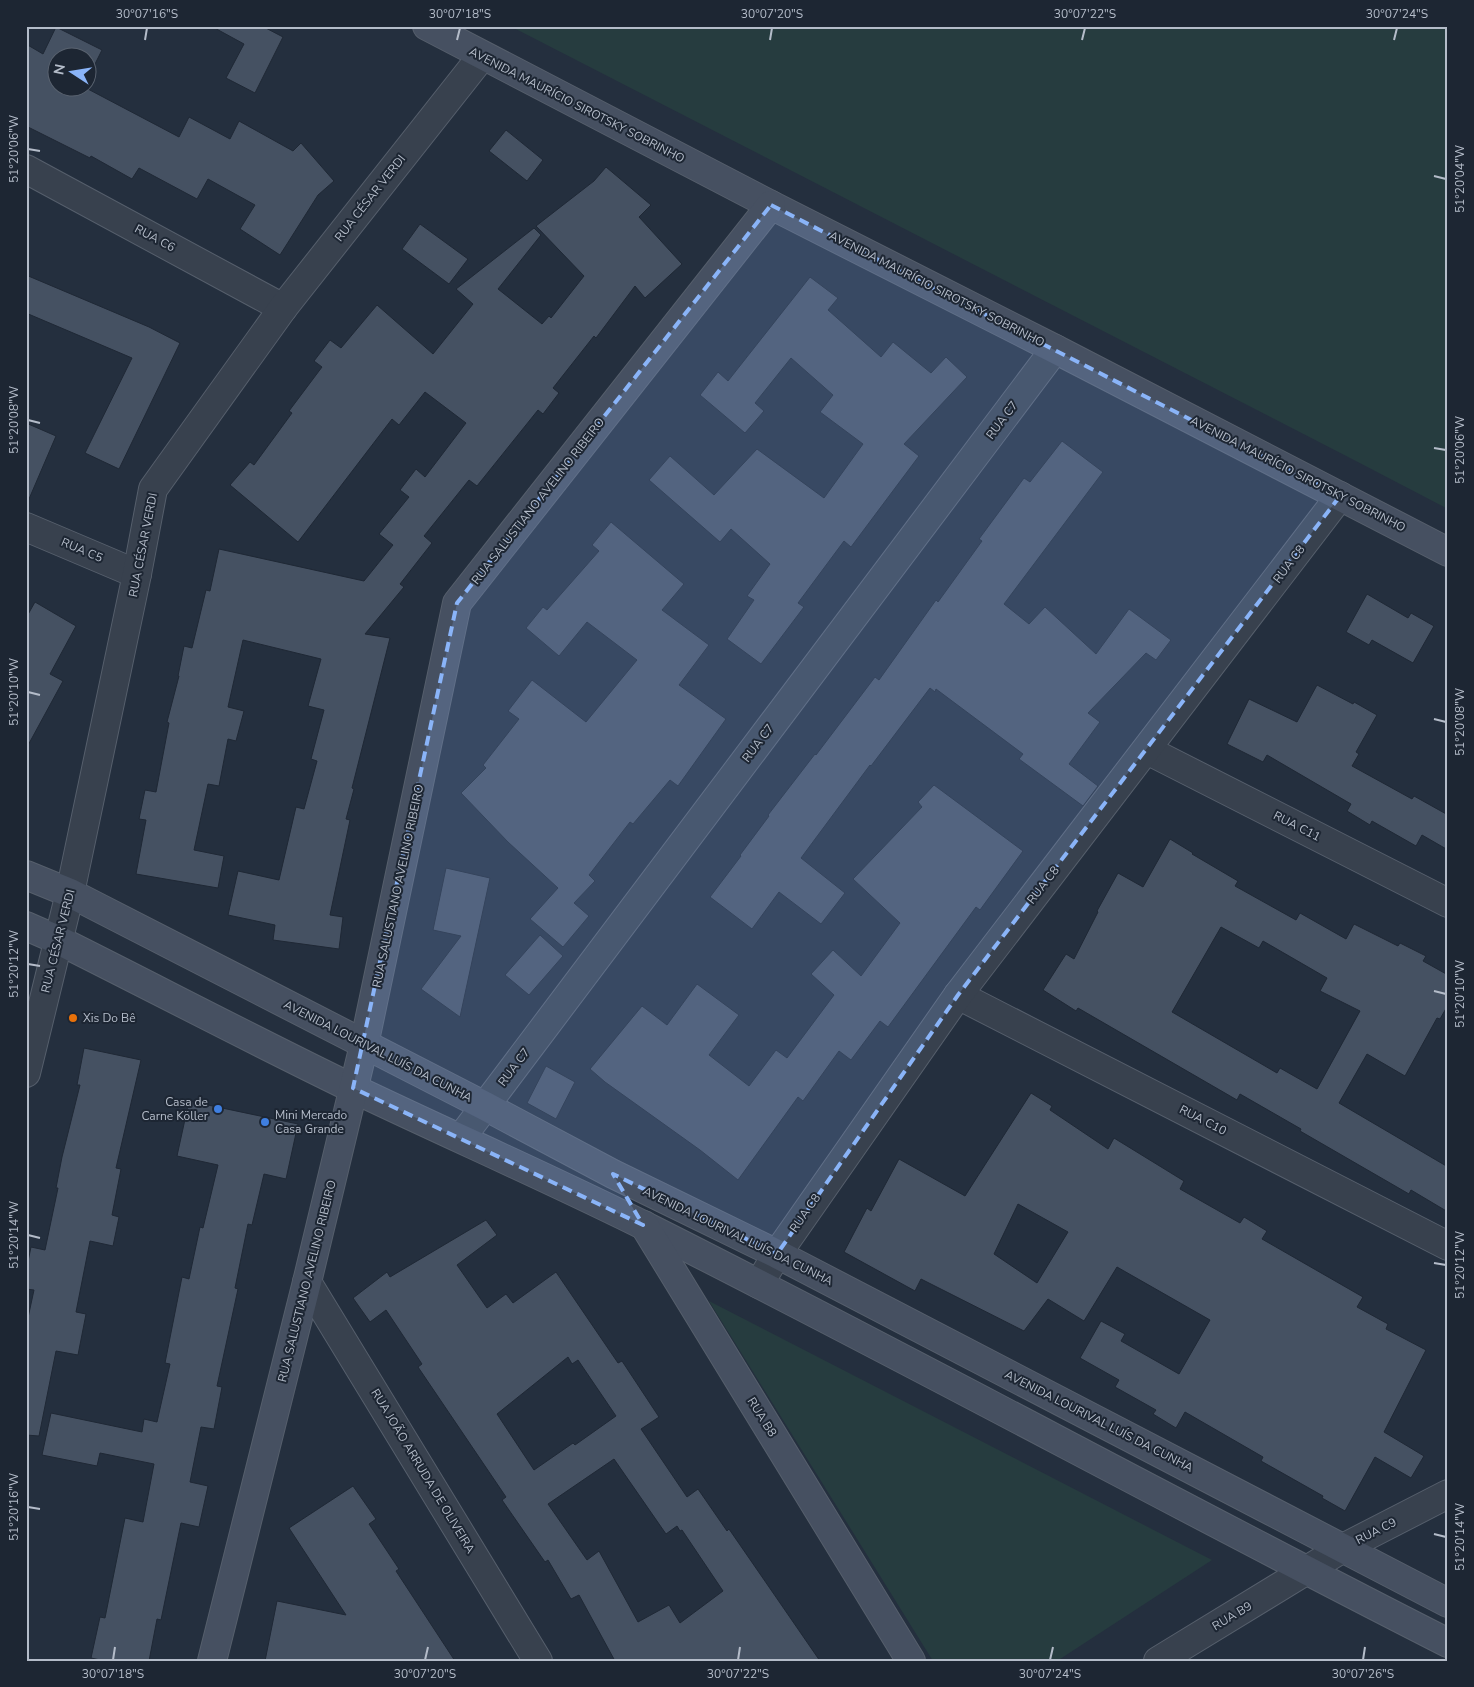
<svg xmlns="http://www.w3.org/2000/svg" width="1474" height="1687" font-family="'Nunito Sans',sans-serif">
<rect width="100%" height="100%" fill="#242f3e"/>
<g fill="#263c3f">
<path d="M510,26H1448V509L1354,460Z"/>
<path d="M709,1301L1212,1560L1057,1661H933Z"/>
</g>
<g fill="#455162" stroke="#1f2835" fill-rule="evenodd">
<path d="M211,26H262L283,37L255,93L226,78L244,44Z"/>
<path d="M56,27L102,50L88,78V58H58V88H86L179,137L189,117L230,139L239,121L293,151L301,143L334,181L318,195L280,255L240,229L255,205L208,179L197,199L139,168L132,179L91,156L90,158L26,126V44L43,54Z"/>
<path d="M506,130L543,160L527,181L489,151Z"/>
<path d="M606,167L651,205L639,217L682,264L645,298L635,286L596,338L594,336L553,388L559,393L543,414L538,410L477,486L469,480L424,536L432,543L400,584L404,587L365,634L390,638L352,788L354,789L346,819L350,820L330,915L343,917L339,949L273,940L275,925L228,915L238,871L279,880L296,807L304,809L317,761L311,759L324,710L308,706L321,659L243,640L228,707L244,711L236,741L228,739L219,786L208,784L194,850L224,856L218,888L136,874L146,820L139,819L145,790L156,792L169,723L167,722L179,676H178L184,646L192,648L206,590L210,591L219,549L364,581L393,545L379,534L409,497L400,490L416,469L425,477L466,423L425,392L399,425L392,419L298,542L230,485L250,462L254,465L292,413L289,411L322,367L314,361L330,340L341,348L377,305L433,354L473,304L456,289L534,228L541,235L498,289L542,324L549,316L551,318L584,276L536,226L594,181Z"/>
<path d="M420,224L468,259L449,284L402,249Z"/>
<path d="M26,275L149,327L180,343L119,469L85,453L132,358L26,313Z"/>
<path d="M810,277L838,298L828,310L881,357L893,342L931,373L946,357L967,377L904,444L919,456L851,547L844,541L798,603L804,607L761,664L727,639L754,600L747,596L770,564L731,529L720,542L649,480L670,456L714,495L757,449L824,498L863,444L820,412L833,395L791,358L755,403L764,411L745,433L700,395L718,372L728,381Z"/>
<path d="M26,423L56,436L26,506Z"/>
<path d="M1062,441L1103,472L1004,604L1029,624L1045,607L1096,654L1129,609L1171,640L1156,660L1146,653L1088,713L1100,722L1069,764L1098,786L1083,806L1019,759L1023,754L936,689L935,692L930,688L871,766L870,765L801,858L845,893L821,924L779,892L752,929L710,897L741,856L740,855L769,816L768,815L815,754L816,755L875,677L879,680L936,600L938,602L982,541L979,539L1024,478L1030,482Z"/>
<path d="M611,522L684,584L662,610L709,645L679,685L726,719L678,786L670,780L633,824L630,822L589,875L595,881L574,903L589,916L563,947L530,919L558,888L508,842L461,793L486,768L483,765L519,719L508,711L532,680L586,722L637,660L587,622L559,656L526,628L543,607L547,610L599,551L592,545Z"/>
<path d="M1367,594L1408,618L1411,613L1434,626L1413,663L1372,640L1369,645L1346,632Z"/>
<path d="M35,602L76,626L50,674L63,681L26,749V618Z"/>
<path d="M1317,685L1353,704L1354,702L1377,715L1356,752L1359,754L1352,766L1412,799L1414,796L1448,815V850L1422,835L1416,846L1372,821L1370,825L1347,811L1351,804L1267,755L1263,762L1227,744L1249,699L1297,722Z"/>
<path d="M934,785L1023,851L980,910L976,907L888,1027L880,1021L851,1060L839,1051L803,1101L798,1097L738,1180L700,1150L605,1082L590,1069L642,1006L667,1025L697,984L739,1015L709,1055L749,1086L776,1050L787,1058L834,995L811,974L833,950L861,976L900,923L853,879L922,807L918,802Z"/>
<path d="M1170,839L1193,853L1192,854L1238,881L1235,886L1296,920L1300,913L1346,939L1354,924L1398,946L1400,943L1426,956L1423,961L1448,975V1005L1440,1019L1437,1018L1405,1076L1367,1054L1339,1103L1448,1167V1212L1411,1190L1409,1194L1300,1131L1301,1129L1240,1094L1237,1100L1078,1008L1076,1011L1043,990L1066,954L1074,959L1098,912L1097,911L1118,873L1143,887ZM1221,927L1259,948L1263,941L1327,978L1320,991L1360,1011L1317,1089L1280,1068L1277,1073L1172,1012Z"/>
<path d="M446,868L490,878L460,1017L421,989L461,936L433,930Z"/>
<path d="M540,935L563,956L529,995L505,975Z"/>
<path d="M84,1048L141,1060L116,1168L121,1169L112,1215L119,1217L113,1246L90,1241L76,1312L86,1314L78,1355L56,1351L39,1436L26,1435V1327L34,1290L26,1289V1271L31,1247L45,1250L58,1188H56L62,1157L80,1085H77Z"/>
<path d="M546,1066L575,1082L556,1119L527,1103Z"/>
<path d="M1031,1093L1052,1106L1050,1110L1108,1149L1114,1138L1184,1181L1180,1189L1240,1223L1244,1217L1267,1231L1262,1239L1363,1297L1357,1307L1388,1324L1386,1329L1426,1350L1384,1432L1424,1456L1411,1478L1375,1457L1345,1511L1322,1498L1323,1496L1261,1461L1263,1457L1185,1412L1176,1428L1153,1414L1156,1410L1115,1387L1119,1380L1080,1358L1101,1321L1125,1334L1121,1341L1179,1374L1210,1320L1117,1267L1084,1321L1048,1299L1024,1331L921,1279L915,1291L844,1252L867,1208L871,1211L899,1159L965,1196ZM1018,1204L1068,1232L1037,1283L994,1254Z"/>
<path d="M189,1101L298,1124L286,1179L264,1174L252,1225L248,1224L235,1288L238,1289L217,1386L222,1387L214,1429L201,1427L190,1482L208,1486L199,1527L181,1523L161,1620L157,1619L149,1661H105L91,1658L100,1617L105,1618L125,1518L143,1522L154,1464L100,1453L97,1466L42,1455L51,1413L142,1432L144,1419L157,1422L170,1364L165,1363L182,1277L189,1279L200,1227L203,1228L218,1165L177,1156Z"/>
<path d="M486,1220L497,1235L457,1265L487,1308L506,1294L513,1303L556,1272L618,1363L622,1361L659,1417L641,1429L687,1497L698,1489L727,1531L729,1529L820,1661H615L579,1595L571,1599L548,1560L545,1562L502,1500L506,1497L418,1367L422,1364L386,1310L370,1322L353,1298L387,1272L390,1277ZM568,1357L572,1364L578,1360L616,1416L575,1445L573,1443L534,1470L497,1414ZM614,1459L666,1534L677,1526L680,1531L682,1530L723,1591L680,1623L669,1605L638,1622L599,1551L587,1560L548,1504Z"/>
<path d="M353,1486L376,1519L369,1524L399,1569L396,1571L455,1661H265L277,1601L346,1615L289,1528Z"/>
</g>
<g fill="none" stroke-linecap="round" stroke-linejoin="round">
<g stroke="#565f6c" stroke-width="30">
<g id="street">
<path d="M26,169L283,308"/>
<path d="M26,527L137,574"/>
<path d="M1147,750L1448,903"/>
<path d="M958,995L1448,1246"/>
<path d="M26,1073L70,893L137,574L153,489L283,308L482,56"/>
<path d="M461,1138L1055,349"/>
<path d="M307,1282L538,1661"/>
<path d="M759,1284L777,1254L958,995L1340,496"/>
<path d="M1158,1661L1343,1548L1448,1494"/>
</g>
</g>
<g stroke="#565f6c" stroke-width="30">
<g id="secondary">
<path d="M427,26L771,205L1055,349L1448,552"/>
<path d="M26,875L70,893L485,1106L613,1174L777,1254L1448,1603"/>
<path d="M26,926L58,940C156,989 253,1040 352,1088C450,1135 551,1179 649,1228C917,1363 1180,1507 1448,1643"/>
<path d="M644,1225L911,1661"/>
<path d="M212,1661L307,1282L364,1045L457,603L771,205"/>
</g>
</g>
<use href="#street" stroke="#38414e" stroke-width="28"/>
<use href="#secondary" stroke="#465061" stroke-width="28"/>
</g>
<path fill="#8ab4f8" fill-opacity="0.2" stroke="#8ab4f8" stroke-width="4" stroke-dasharray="10 6" stroke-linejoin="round" d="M771,205L1340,496L958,995L777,1254L613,1174L643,1225L353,1088L457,603Z"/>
<path fill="none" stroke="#b4bcc9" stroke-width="2" d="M145,40L147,28M457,40L460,28M770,40L772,28M1082,40L1085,28M1394,40L1397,28M28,149L40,151M1434,176L1446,179M28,420L40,423M1434,448L1446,450M28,692L40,695M1434,719L1446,722M28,964L40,966M1434,991L1446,994M28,1235L40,1238M1434,1263L1446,1265M28,1507L40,1509M1434,1534L1446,1537M113,1660L115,1647M425,1660L428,1647M738,1660L740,1647M1050,1660L1053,1647M1363,1660L1365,1647"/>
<circle fill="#e8710a" stroke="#1d2633" stroke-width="2" cx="73" cy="1018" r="5"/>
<g fill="#3f7fe0" stroke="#1d2633" stroke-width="2">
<circle cx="218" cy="1109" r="5"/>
<circle cx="265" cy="1122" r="5"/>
</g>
<g text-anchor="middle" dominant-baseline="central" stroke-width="4" stroke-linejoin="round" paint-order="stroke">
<g font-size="12" fill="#b4bcc9" stroke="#1d2633">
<text transform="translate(577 105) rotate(27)">AVENIDA MAURÍCIO SIROTSKY SOBRINHO</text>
<text transform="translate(370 198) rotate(-52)">RUA CÉSAR VERDI</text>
<text transform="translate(155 238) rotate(28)">RUA C6</text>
<text transform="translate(937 289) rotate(27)">AVENIDA MAURÍCIO SIROTSKY SOBRINHO</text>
<text transform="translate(1002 420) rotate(-53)">RUA C7</text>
<text transform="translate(1298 474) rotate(27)">AVENIDA MAURÍCIO SIROTSKY SOBRINHO</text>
<text transform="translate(538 501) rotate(-52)">RUA SALUSTIANO AVELINO RIBEIRO</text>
<text transform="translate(143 545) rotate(-79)">RUA CÉSAR VERDI</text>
<text transform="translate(82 550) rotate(23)">RUA C5</text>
<text transform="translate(1289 564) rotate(-53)">RUA C8</text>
<text transform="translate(758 743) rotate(-53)">RUA C7</text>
<text transform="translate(1297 826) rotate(27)">RUA C11</text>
<text transform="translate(1043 885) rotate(-52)">RUA C8</text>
<text transform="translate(398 886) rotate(-78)">RUA SALUSTIANO AVELINO RIBEIRO</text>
<text transform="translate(58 941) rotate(-76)">RUA CÉSAR VERDI</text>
<text transform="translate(378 1051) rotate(27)">AVENIDA LOURIVAL LUÍS DA CUNHA</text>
<text transform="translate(514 1067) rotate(-53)">RUA C7</text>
<text transform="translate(1203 1120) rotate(27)">RUA C10</text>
<text transform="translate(805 1213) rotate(-55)">RUA C8</text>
<text transform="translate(738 1236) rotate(26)">AVENIDA LOURIVAL LUÍS DA CUNHA</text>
<text transform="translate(307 1281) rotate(-76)">RUA SALUSTIANO AVELINO RIBEIRO</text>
<text transform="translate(762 1417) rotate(58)">RUA B8</text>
<text transform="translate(1099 1421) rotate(27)">AVENIDA LOURIVAL LUÍS DA CUNHA</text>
<text transform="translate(423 1471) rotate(59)">RUA JOÃO ARRUDA DE OLIVEIRA</text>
<text transform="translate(1376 1531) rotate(-27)">RUA C9</text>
<text transform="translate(1232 1616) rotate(-31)">RUA B9</text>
</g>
<g font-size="12" fill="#b4bcc9" stroke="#1d2633" text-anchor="start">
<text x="83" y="1018">Xis Do Bê</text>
<text x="208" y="1102" text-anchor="end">Casa de<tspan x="208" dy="14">Carne Köller</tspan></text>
<text x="275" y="1115">Mini Mercado<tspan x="275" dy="14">Casa Grande</tspan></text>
</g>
</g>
<rect width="1474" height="1687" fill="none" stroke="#1d2633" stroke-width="55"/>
<g transform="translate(72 72) rotate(282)"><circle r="24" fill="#1d2633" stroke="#59626f"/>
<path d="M0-4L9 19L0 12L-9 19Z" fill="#8ab4f8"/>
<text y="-8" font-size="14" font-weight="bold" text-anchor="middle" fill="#b4bcc9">N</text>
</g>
<rect x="28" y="28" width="1418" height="1632" fill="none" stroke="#b4bcc9" stroke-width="2"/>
<g font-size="12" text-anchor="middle" fill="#b4bcc9">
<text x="147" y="18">30°07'16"S</text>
<text x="460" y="18">30°07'18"S</text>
<text x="772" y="18">30°07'20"S</text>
<text x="1085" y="18">30°07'22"S</text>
<text x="1397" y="18">30°07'24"S</text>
<text transform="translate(14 149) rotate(-90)" y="4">51°20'06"W</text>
<text transform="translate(1460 179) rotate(-90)" y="4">51°20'04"W</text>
<text transform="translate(14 420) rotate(-90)" y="4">51°20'08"W</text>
<text transform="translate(1460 450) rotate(-90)" y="4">51°20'06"W</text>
<text transform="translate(14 692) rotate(-90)" y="4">51°20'10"W</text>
<text transform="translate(1460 722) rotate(-90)" y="4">51°20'08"W</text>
<text transform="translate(14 964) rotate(-90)" y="4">51°20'12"W</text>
<text transform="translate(1460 994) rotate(-90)" y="4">51°20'10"W</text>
<text transform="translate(14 1235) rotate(-90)" y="4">51°20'14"W</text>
<text transform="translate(1460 1265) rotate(-90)" y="4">51°20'12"W</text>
<text transform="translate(14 1507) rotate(-90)" y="4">51°20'16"W</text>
<text transform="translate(1460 1537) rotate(-90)" y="4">51°20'14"W</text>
<text x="113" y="1678">30°07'18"S</text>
<text x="425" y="1678">30°07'20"S</text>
<text x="738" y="1678">30°07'22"S</text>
<text x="1050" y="1678">30°07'24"S</text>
<text x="1363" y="1678">30°07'26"S</text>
</g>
</svg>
